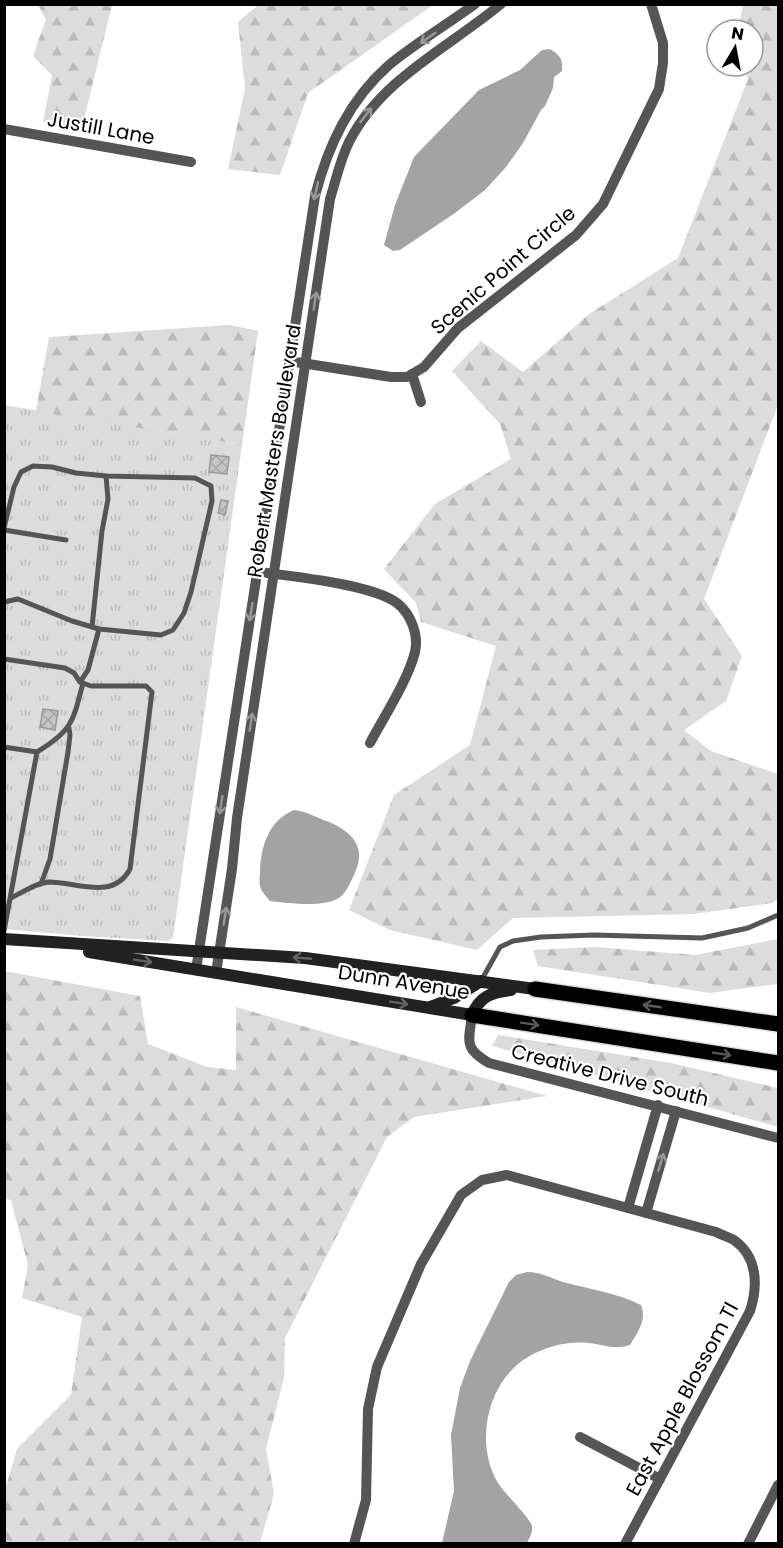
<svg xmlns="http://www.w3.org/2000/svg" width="783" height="1548" font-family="Poppins,sans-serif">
<defs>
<pattern id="grass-tufts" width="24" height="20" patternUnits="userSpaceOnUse" patternTransform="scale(1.5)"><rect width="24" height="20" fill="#dcdcdc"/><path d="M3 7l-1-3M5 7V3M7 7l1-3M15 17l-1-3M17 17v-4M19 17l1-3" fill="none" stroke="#bbb"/></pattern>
<pattern id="forest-firs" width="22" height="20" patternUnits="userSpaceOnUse" patternTransform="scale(1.5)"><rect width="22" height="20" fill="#dcdcdc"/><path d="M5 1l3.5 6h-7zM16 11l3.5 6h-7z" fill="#bbb"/></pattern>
<pattern id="building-cross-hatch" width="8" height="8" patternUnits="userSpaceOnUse" patternTransform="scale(1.5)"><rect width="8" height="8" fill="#c4c4c4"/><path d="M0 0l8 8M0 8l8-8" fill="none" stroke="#a7a7a7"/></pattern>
</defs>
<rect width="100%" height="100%" fill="#fff"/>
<path fill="url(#grass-tufts)" d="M4,405L242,445L173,938L168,941L83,936L5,929Z"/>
<g fill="url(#forest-firs)">
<path d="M110,4L112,5L82,127L43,122L52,75L33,56L46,19L38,5Z"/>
<path d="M258,5V4L433,5L308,93L280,175L228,169L245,89L238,22Z"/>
<path d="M743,5H778V405L704,599L742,656L726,701L684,730L711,751L778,774V899L772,903L694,914L513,918L477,950L390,930L349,910L394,795L470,745L496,646L421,622L416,603L384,569L435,504L511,459L500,424L452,371L481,341L523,372L589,314L678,258L748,79L744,66H753V30H738Z"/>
<path d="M230,325L258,331L242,445L36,411L49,337Z"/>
<path d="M778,939V984L710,993L538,966L533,950L596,947L695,955Z"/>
<path d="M4,971L140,996L148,1044L207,1067L236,1070V1007L547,1096L414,1117L387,1137L285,1338L284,1378L266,1449L274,1494L260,1543H5V1490L17,1449L71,1395L82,1317L22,1298L28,1265L11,1200L5,1199Z"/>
<path d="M498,1035L671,1063L778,1088V1127L492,1046Z"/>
</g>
<g fill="#a3a3a3">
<path d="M550,49C560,55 563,59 562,71L554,77L553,88L545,106L541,110L523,143L506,167L485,190L455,213L400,250L393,251L384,245L395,205L414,157L479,90L520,70L542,50Z"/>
<path d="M294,810C307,811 317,818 329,822C354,833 367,848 354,875C350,883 346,893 339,898C322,908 289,903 270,901C267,897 261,892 260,886C259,881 260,876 260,871C261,846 269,820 294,810Z"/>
<path d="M527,1272C540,1272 551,1278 563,1282C589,1289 617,1293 641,1305C647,1320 638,1332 630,1345C613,1350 606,1345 589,1343C567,1341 547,1346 528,1357C487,1381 474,1443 498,1483C505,1494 530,1518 532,1526C533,1532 529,1539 527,1543H442L454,1491L451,1435L460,1388L470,1361L509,1282L516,1275Z"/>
</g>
<g fill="url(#building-cross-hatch)" stroke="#999" stroke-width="1.5">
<path d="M211,455L229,457L227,474L209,472Z"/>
<path d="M221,500L228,501L225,515L218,513Z"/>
<path d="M43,709L58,711L55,730L40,727Z"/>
</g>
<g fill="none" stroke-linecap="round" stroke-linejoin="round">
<g stroke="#dbdbdb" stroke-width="18">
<g id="primary">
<path d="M535,989L778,1024"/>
<path d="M472,1015L778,1063"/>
</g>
</g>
<g stroke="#555" stroke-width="5">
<path d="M4,528L14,487L21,472L33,466L52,467L76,473L106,476L195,478L211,486L212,501L191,592L184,613L173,630L161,635L99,629L72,621L18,599L4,602"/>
<path d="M4,530L66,540"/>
<path d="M92,627L102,531L108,499L106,476"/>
<path d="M4,659L65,668L74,673L80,682L91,686H146L152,692L130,869C113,901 77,882 49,882C36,883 23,892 11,898"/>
<path d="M80,682L88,670L99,629"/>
<path d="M4,747L37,752C72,731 73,722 83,683"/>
<path d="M41,884L50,859L68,752L70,735L69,728"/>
<path d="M4,931L37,752"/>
<path d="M481,981L500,947L513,941L541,937L594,935L702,938L748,928L778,915"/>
</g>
<g stroke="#555" stroke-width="10">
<path d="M4,129L191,162"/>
<path d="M289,361L391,377H407L424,367L458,328L576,235L603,204L659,89L663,63V43L651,4"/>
<path d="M412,374L421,402"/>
<path d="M267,573C298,577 373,585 397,603C411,614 419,635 415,652C408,680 384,717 370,743"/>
<path d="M196,970L315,196C328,146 349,100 389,65C414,44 448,24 475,4"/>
<path d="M216,973L232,869L237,818L330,199C336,180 340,160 349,142C381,79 448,48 501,4"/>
<path d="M472,1015C469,1041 463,1048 489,1063L778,1138"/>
<path d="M628,1208L658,1105"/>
<path d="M646,1213L676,1111"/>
<path d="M580,1437L660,1479"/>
<path d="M354,1544L366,1500L368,1409L377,1367L421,1264L461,1195L482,1180L507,1175L716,1232C722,1235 729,1237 734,1240C758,1257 758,1286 750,1311L625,1544"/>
<path d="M748,1544L778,1485"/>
</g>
<g stroke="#222" stroke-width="12">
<path d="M4,939L305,958L535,989"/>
<path d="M89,952L472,1015C480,996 492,992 511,990"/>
<path d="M430,1007L454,998L481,981"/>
</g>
<use href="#primary" stroke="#000" stroke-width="15"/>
</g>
<defs><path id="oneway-shaft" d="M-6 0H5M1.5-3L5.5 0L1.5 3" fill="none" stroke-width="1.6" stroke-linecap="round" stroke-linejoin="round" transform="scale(1.5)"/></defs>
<g stroke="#999">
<use href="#oneway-shaft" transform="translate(428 38) rotate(145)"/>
<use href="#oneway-shaft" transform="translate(366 115) rotate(-52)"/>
<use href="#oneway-shaft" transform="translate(316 191) rotate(103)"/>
<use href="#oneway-shaft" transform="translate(315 301) rotate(-81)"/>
<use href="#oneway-shaft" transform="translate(251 612) rotate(99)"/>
<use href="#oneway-shaft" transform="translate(251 722) rotate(-81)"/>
<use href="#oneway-shaft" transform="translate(221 805) rotate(99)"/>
<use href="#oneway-shaft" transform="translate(225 916) rotate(-81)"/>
<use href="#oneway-shaft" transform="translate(661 1162) rotate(-73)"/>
</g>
<g stroke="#646464">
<use href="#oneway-shaft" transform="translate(302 958) rotate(-175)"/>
<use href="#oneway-shaft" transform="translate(143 961) rotate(9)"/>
<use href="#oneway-shaft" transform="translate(399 1003) rotate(9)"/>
</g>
<g stroke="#595959">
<use href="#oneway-shaft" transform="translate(652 1006) rotate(-172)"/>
<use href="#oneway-shaft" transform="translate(530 1024) rotate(9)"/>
<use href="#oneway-shaft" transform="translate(722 1054) rotate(9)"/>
</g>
<g text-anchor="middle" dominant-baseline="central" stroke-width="4.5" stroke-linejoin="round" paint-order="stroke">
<g font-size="20" fill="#000" stroke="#fff">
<text transform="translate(101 128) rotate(10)">Justill Lane</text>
<text transform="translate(503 270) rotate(-41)">Scenic Point Circle</text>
<text transform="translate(274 451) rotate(-81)">Robert Masters Boulevard</text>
<text transform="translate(404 982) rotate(9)">Dunn Avenue</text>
<text transform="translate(610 1075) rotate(14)">Creative Drive South</text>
<text transform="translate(682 1399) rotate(-62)">East Apple Blossom Tl</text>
</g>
</g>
<rect width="783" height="1548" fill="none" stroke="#000000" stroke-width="12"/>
<g transform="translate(735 48) rotate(10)"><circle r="28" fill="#ffffff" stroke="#999999" stroke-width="1.5"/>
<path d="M0-4.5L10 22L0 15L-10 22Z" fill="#000000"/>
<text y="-9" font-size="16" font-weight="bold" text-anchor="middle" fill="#000000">N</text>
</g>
</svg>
